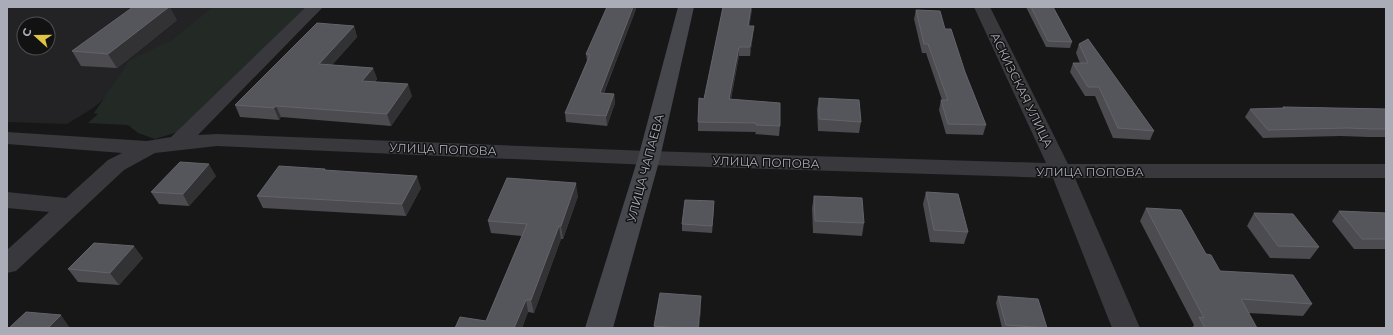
<svg xmlns="http://www.w3.org/2000/svg" width="1393" height="335" font-family="Montserrat,sans-serif">
<rect width="100%" height="100%" fill="#171718"/>
<path fill="#232325" fill-rule="evenodd" d="M7,7H216L93,108L67,124L7,122ZM24,24H48V48H24Z"/>
<path fill="#232a25" d="M213,7H323L199,129L181,131L155,139L138,133L128,125L88,123L98,114L94,113L130,60L172,40Z"/>
<g fill="none" stroke-linecap="round" stroke-linejoin="round">
<path fill="#38383d" fill-rule="evenodd" d="M306,7H323L198,135L217,134L649,151L1046,163L974,7H990L1068,164H1386V178H1075L1140,328H1112L1053,178L649,165L217,146L155,153L124,170L16,271L7,273V250L49,212L7,208V192L66,198L108,160L122,153L7,144V132L147,141L171,137Z"/>
<path fill="#46474d" fill-rule="evenodd" d="M678,7H694L660,158L613,328H585L638,158Z"/>
</g>
<g fill="#4b4b50">
<path d="M723,7H752L749,26L753,35L750,56H739L731,99L780,126L779,136L755,134L756,132L698,131V122L704,99Z"/>
<path d="M1026,7H1053L1072,42L1070,48L1046,47Z"/>
<path d="M636,9L604,93L614,94L615,103L607,126L566,122L565,113L587,61L586,54Z"/>
<path d="M916,10L945,29L965,72L986,125L983,135L946,134L939,110L941,100H942L926,53H922L914,19Z"/>
<path d="M177,20L117,68L81,66L72,51Z"/>
<path d="M354,26L357,37L332,65L373,68L377,79L375,82L412,96L391,126L281,117L279,120L240,117L235,105Z"/>
<path d="M1079,44L1154,131L1150,140L1113,138L1095,96H1085L1070,72L1073,63H1080L1076,53Z"/>
<path d="M819,98L861,122L859,133L818,131L817,109Z"/>
<path d="M1283,107L1386,109V137H1368L1341,136L1263,138L1245,117L1250,109L1282,108Z"/>
<path d="M325,169L326,170L421,188L406,216L263,208L257,196Z"/>
<path d="M216,176L189,206L159,204L151,192Z"/>
<path d="M926,192L968,232L964,244L930,242L923,204Z"/>
<path d="M578,196L563,239H561L534,313L528,312L522,328H455L486,321L522,236L491,233L488,221Z"/>
<path d="M814,196L864,223L862,236L813,233L812,208Z"/>
<path d="M714,208L712,233L682,231V224Z"/>
<path d="M1146,208L1206,254L1220,271L1312,304L1303,316L1248,313L1257,328H1192L1194,325L1140,221Z"/>
<path d="M1339,211L1386,213V249H1354L1332,221Z"/>
<path d="M1254,213L1319,247L1310,259L1270,258L1247,226Z"/>
<path d="M143,258L119,285L78,282L68,269Z"/>
<path d="M998,296L1045,328H1002L996,303Z"/>
<path d="M701,308L699,328H654V326Z"/>
</g>
<g fill="#323235">
<path d="M169,7H170L177,20L117,68L108,54Z"/>
<path d="M633,7H636V9L600,102V93Z"/>
<path d="M751,7H752V11L748,35V26Z"/>
<path d="M354,26L357,37L323,75L319,64Z"/>
<path d="M754,26L753,35L750,56V47Z"/>
<path d="M739,47V56L729,108V99Z"/>
<path d="M373,68L377,79L366,93L362,81Z"/>
<path d="M408,84L412,96L391,126L387,114Z"/>
<path d="M614,94L615,103L607,126L606,116Z"/>
<path d="M276,106L281,117L279,120L274,108Z"/>
<path d="M209,164L216,176L189,206L183,194Z"/>
<path d="M417,176L421,188L406,216L402,204Z"/>
<path d="M576,183L578,196L563,239L561,226Z"/>
<path d="M714,201V208L712,233V226Z"/>
<path d="M559,226L561,239L534,313L531,300Z"/>
<path d="M134,246L143,258L119,285L110,273Z"/>
<path d="M701,296V308L699,328H698Z"/>
<path d="M526,300L528,312L522,328H514Z"/>
<path d="M61,315L70,328H48Z"/>
</g>
<g fill="#55565b" stroke="#636369">
<path d="M133,7H169L108,54L72,51Z"/>
<path d="M607,7H633L600,93L614,94L606,116L565,113L590,55L586,54Z"/>
<path d="M723,7H751L748,26H754L750,47H739L729,99L780,103V126L756,125V123L698,122L699,98L704,99Z"/>
<path d="M1031,7H1053L1072,42L1048,41Z"/>
<path d="M916,10L940,11L945,29H951L965,72L986,125L948,124L941,100H948L928,44H924Z"/>
<path d="M317,23L354,26L319,64L373,68L362,81L408,84L387,114L276,106L274,108L235,105Z"/>
<path d="M1088,39L1154,131L1118,128L1099,87H1088L1073,63H1088L1079,44Z"/>
<path d="M819,98L859,100L861,122L819,119Z"/>
<path d="M1283,107L1386,109V129H1373L1347,128L1268,130L1250,109L1285,108Z"/>
<path d="M180,162L209,164L183,194L151,192Z"/>
<path d="M279,166L325,169L324,170L417,176L402,204L257,196Z"/>
<path d="M507,178L576,183L561,226H559L531,300H526L514,328H455L460,317L486,321L527,224L488,221Z"/>
<path d="M926,192L958,194L968,232L934,230Z"/>
<path d="M814,196L862,198L864,223L815,221Z"/>
<path d="M685,200L714,201L712,226L682,224Z"/>
<path d="M1146,208L1181,210L1206,254L1211,255L1220,271L1293,275L1312,304L1241,299L1257,328H1205L1199,317L1204,318Z"/>
<path d="M1339,211L1386,213V239H1362Z"/>
<path d="M1254,213L1293,214L1319,247L1278,246Z"/>
<path d="M94,243L134,246L110,273L68,269Z"/>
<path d="M660,293L701,296L698,328H678L654,326Z"/>
<path d="M998,296L1038,299L1047,328L1006,325Z"/>
<path d="M26,312L61,315L48,328H9Z"/>
</g>
<g text-anchor="middle" dominant-baseline="central" stroke-width="3" stroke-linejoin="round" paint-order="stroke">
<g font-size="12" fill="#aaacb7" stroke="#121213">
<text transform="translate(1022 90) rotate(64)">АСКИЗСКАЯ УЛИЦА</text>
<text transform="translate(443 149) rotate(2)">УЛИЦА ПОПОВА</text>
<text transform="translate(766 162) rotate(2)">УЛИЦА ПОПОВА</text>
<text transform="translate(645 168) rotate(-75)">УЛИЦА ЧАПАЕВА</text>
<text x="1090" y="171">УЛИЦА ПОПОВА</text>
</g>
</g>
<rect width="1393" height="335" fill="none" stroke="#aaacb7" stroke-width="16"/>
<g transform="translate(36 36) rotate(291)"><circle r="19" fill="#121213" stroke="#4f5055"/>
<path d="M0-3L7 15L0 10L-7 15Z" fill="#e0c347"/>
<text y="-6" font-size="11" font-weight="bold" text-anchor="middle" fill="#aaacb7">С</text>
</g>
</svg>
